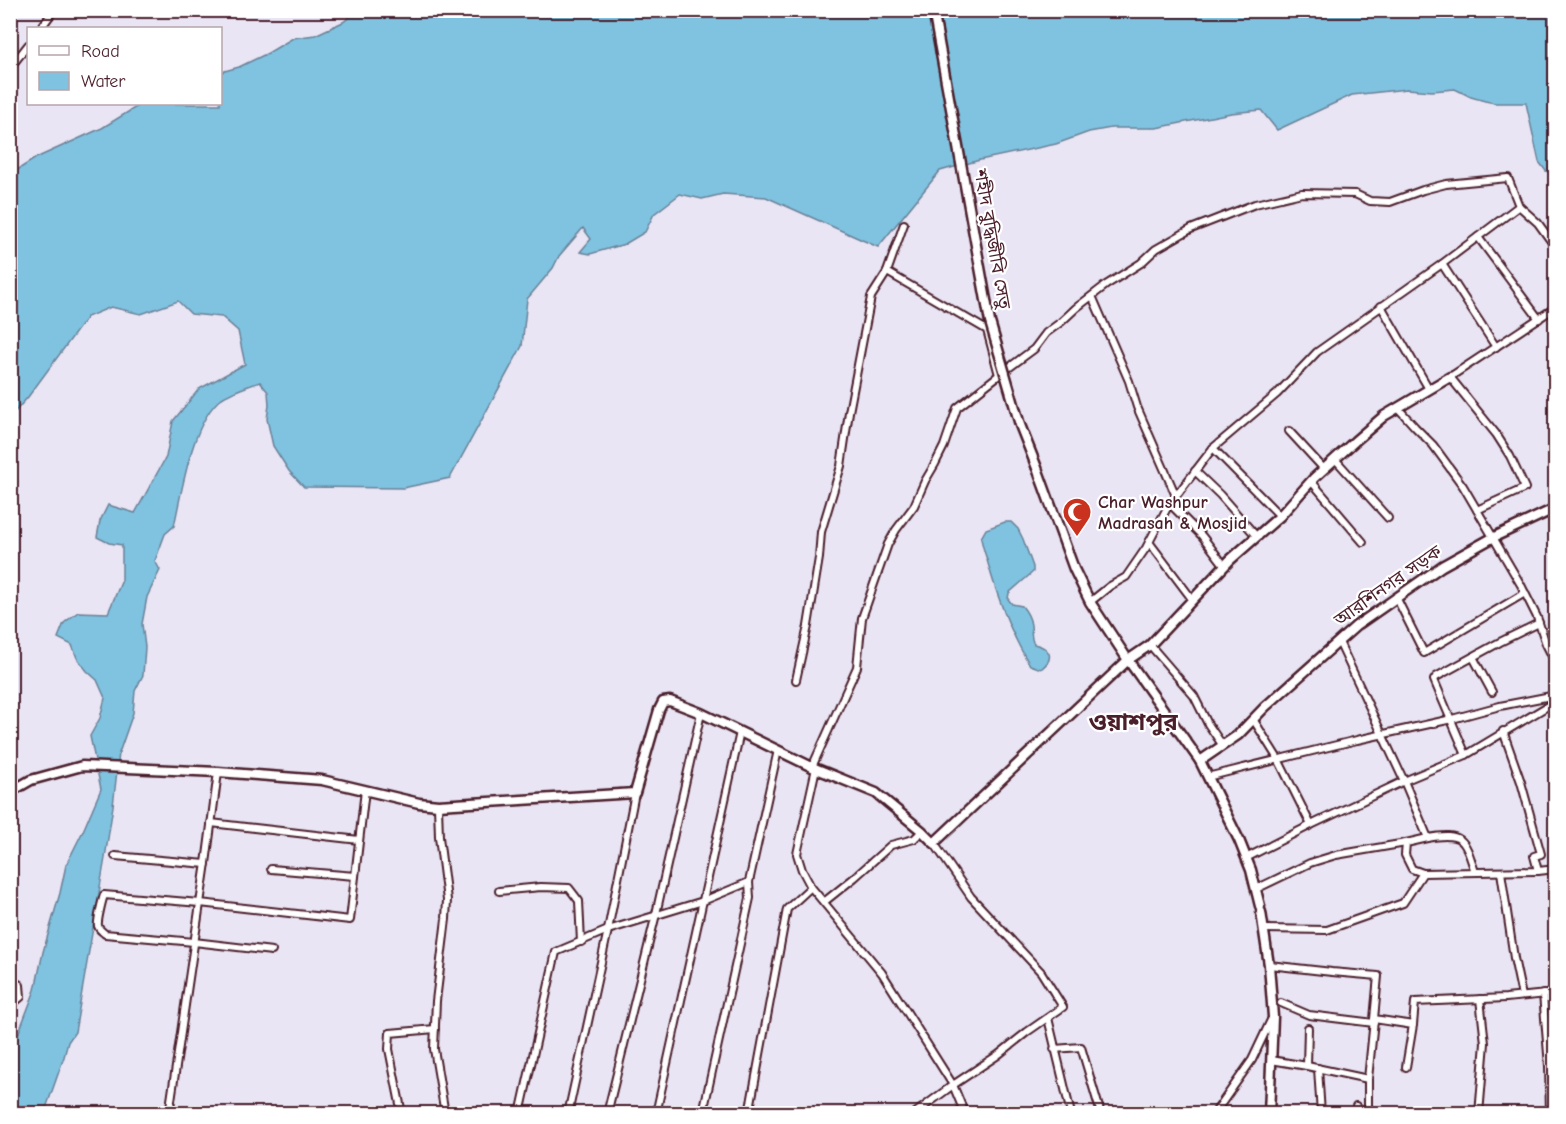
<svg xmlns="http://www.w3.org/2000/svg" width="1566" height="1124" font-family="'Comic Neue','Noto Sans Bengali',sans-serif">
<rect width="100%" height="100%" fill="#eae5f4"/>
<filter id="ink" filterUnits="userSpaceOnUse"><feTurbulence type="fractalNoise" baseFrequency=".0167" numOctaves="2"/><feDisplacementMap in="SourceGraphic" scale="12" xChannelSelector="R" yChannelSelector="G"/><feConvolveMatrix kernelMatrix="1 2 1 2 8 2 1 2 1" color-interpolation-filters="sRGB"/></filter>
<g filter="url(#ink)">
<g fill="#7fc3e0" stroke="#6a8198" stroke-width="1.5">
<path d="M381,10L419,12L430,10L1555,11V174L1546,171L1539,162L1526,103H1495L1485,101L1471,97L1455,89L1432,91L1407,89L1352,95L1277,130L1261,110L1231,113L1156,128H1111L1089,132L1056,144L980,160L940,171L878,247L766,197L723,194L702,199L680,194L654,214L645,232L625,244L590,254L580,252L591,239L583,228L559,256L553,268L527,299L522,346L450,478L403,488L304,487L289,471L273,446L267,419L269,405L268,392L260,382C251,385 230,393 222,398C192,420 182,491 174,526L165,534L155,561L160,570L147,597L142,624L145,647L143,675L135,691L133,713L119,753L113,806L105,858L75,1032L68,1042L64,1057L44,1114L11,1113V1061L17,1037L35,990L43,952L60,893L66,865L83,831L101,789L90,736L100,718L105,698L97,680L87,671L77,658L72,645L58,638L64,623L78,612L108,613L122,580V545L109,543L97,537L100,521L108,505L135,513L166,457L173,421L199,389L245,364L238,331L222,317L191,314L178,301L141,314L111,307L87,317L28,397L11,416V174L36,158L102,128L141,104H220L221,72L239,67L268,53L293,38L315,35L343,22L354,14Z"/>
<path d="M1005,522H1011L1018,529L1023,539L1033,567V572L1009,593L1008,599L1012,604L1022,606C1027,612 1030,617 1031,625C1032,633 1030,637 1034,644C1051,648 1055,658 1041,669L1030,665C1010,633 997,596 987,560C985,553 982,546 981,538L986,529Z"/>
</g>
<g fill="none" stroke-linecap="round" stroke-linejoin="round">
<g stroke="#4a1f2b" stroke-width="10">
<g id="street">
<path d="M41,28L54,10"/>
<path d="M10,68L28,45"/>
<path d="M1519,206L1538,223L1556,248"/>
<path d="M1478,237L1539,319"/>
<path d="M1442,264L1496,347"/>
<path d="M887,272L987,330L999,375"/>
<path d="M1092,296L1129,381L1137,407L1176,496"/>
<path d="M1381,306L1429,389"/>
<path d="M1398,408L1415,427L1433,445L1463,486L1521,585L1537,617L1546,644L1556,664"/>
<path d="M1289,431L1324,469"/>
<path d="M1213,448L1280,516"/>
<path d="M1335,459L1388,518"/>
<path d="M1195,471L1220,495L1257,537"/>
<path d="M1311,481L1363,542"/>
<path d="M1170,504L1202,536L1225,566"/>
<path d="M1477,510L1525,488L1510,456L1496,434L1450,377L1556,307"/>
<path d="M1149,542L1192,599"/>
<path d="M1396,597L1424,653L1525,593"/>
<path d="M1150,645L1194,696L1208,724L1223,746"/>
<path d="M1473,657L1492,692"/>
<path d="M796,680L808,626L819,558L821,532L841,466L849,412L871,297L887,272L904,224"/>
<path d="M1253,719L1278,759L1311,825L1404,781L1339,642"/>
<path d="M1503,731L1521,782L1541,854L1534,856L1538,871"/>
<path d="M1466,755L1434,680L1436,677L1500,642L1539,623"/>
<path d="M812,767L857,667L862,618L888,544L896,530L914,506L925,481L935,464L944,446L957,408L999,375L1034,349L1046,333L1061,322L1076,308L1106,285L1141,263L1156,249L1191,229L1255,204L1302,193L1355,194L1370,201L1390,202L1423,190L1446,184L1508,178L1519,206L1442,264L1317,352L1277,394L1213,448L1176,496L1167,508L1146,548L1126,577L1110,586L1090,602"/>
<path d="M816,768L797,854L802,870L811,887L882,973L953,1085L965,1114"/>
<path d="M1211,776L1357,740L1452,719L1500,706L1556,695"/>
<path d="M438,805L439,837L447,900L446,919L436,1001L434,1049L445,1114"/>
<path d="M211,823L359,840"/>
<path d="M1428,838C1464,831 1465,841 1475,872"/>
<path d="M115,856L206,864"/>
<path d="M1246,858L1311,825"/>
<path d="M271,869L355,876"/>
<path d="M1501,872L1514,958L1522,996"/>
<path d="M1423,873L1412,869L1405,855L1406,843L1428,838L1404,781L1466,755L1556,701"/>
<path d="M1256,889L1310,863L1336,855L1406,843"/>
<path d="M499,891L541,887L569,888L579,901L581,942"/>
<path d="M824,902L854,878L891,845L914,839L922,831"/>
<path d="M1265,929L1327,930L1403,903L1423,873L1538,871L1556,869"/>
<path d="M272,951L194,942L105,934C102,931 99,930 98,926C97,921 102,901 104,895L200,903L350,920L365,790"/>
<path d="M1269,965L1332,972L1378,976L1374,1019L1413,1025L1415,1002L1506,998L1556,993"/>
<path d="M10,979L20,985L21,997L10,1006"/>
<path d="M1543,994L1549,1066L1550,1114"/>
<path d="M1281,1003L1309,1015L1374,1023"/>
<path d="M1048,1018L1071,1114"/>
<path d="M1054,1049L1081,1047L1101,1114"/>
<path d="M1271,1060L1307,1066L1368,1079V1114"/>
<path d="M1307,1066L1308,1028"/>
<path d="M1406,1067L1413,1025"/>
<path d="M1318,1068L1321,1114"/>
<path d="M1368,1079L1374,1020"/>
<path d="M1356,1106L1357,1114"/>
<path d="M704,1108L750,898L749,882L778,750"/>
<path d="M169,1114L207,856L218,772"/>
<path d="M402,1114L389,1049L390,1033L435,1029"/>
<path d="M520,1114L556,952L608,930L703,901L749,882"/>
<path d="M568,1114L608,930L635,793"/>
<path d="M607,1114L656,914L701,713"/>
<path d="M656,1114L740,732"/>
<path d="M749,1114L787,909L811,887"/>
<path d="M914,1114L953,1085L998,1055L1027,1032L1063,1007L1041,972L971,897L934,843"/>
<path d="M1214,1114L1252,1060L1271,1020"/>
<path d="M1479,1114L1485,1043L1480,999"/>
</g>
</g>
<g stroke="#4a1f2b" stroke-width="13">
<g id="secondary">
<path d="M1037,468L1074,569L1090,602L1128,660L1200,761L1239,840L1251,870L1260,906"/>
<path d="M1200,761L1238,735L1265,707L1356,626L1442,566L1494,537L1556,508"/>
<path d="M10,792L31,780L82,766L218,772L322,780L419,803L438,805L635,793L659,710L663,702L670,701L701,713L812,767L876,793L922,831L934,843L1128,660L1150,645L1230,560L1280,516L1314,478L1355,441L1384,416L1450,377"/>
<path d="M1261,912L1269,965L1273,1017L1269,1114"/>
</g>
</g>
<use href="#street" stroke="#fff" stroke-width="6"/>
<use href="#secondary" stroke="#fff" stroke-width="8"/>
<g stroke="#4a1f2b" stroke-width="13" stroke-linecap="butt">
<path id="secondary-bridge" d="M933,10L990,322L1020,425L1037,468"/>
</g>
<use href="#secondary-bridge" stroke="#fff" stroke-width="8"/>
</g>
</g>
<defs>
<g id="mosque-pin" transform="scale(1.5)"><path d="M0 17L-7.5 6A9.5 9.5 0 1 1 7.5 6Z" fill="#c8321e" stroke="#fff"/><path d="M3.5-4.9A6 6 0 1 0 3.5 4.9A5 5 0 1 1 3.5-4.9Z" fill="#fff"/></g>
</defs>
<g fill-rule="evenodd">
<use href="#mosque-pin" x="1077" y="512"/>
</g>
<g text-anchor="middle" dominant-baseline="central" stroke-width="4.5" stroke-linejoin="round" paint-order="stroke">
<g font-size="18" fill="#4a1f2b" stroke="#fff">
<text transform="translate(992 239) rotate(80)">শহীদ বুদ্ধিজীবি সেতু</text>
<text transform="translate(1388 586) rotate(-35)">আরশিনগর সড়ক</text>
</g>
<g font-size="18" font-weight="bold" fill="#4a1f2b" stroke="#fff" text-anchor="start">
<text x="1098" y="502">Char Washpur<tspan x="1098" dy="21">Madrasah &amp; Mosjid</tspan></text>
</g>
<g font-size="24" font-weight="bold" fill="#4a1f2b" stroke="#fff">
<text x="1133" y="722">ওয়াশপুর</text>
</g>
</g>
<rect width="1566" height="1124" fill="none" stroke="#fff" stroke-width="36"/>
<rect x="18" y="18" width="1530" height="1088" fill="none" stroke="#4a1f2b" stroke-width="2" filter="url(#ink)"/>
<rect x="27" y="27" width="195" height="78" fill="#ffffff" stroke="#b7a5aa" stroke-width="1.5"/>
<rect x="39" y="46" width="30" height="9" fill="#ffffff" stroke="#b7a5aa" stroke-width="1.5"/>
<text x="81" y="57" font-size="18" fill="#4a1f2b">Road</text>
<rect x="39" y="72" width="30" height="18" fill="#7fc3e0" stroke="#b7a5aa" stroke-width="1.5"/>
<text x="81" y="87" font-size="18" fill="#4a1f2b">Water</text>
</svg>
